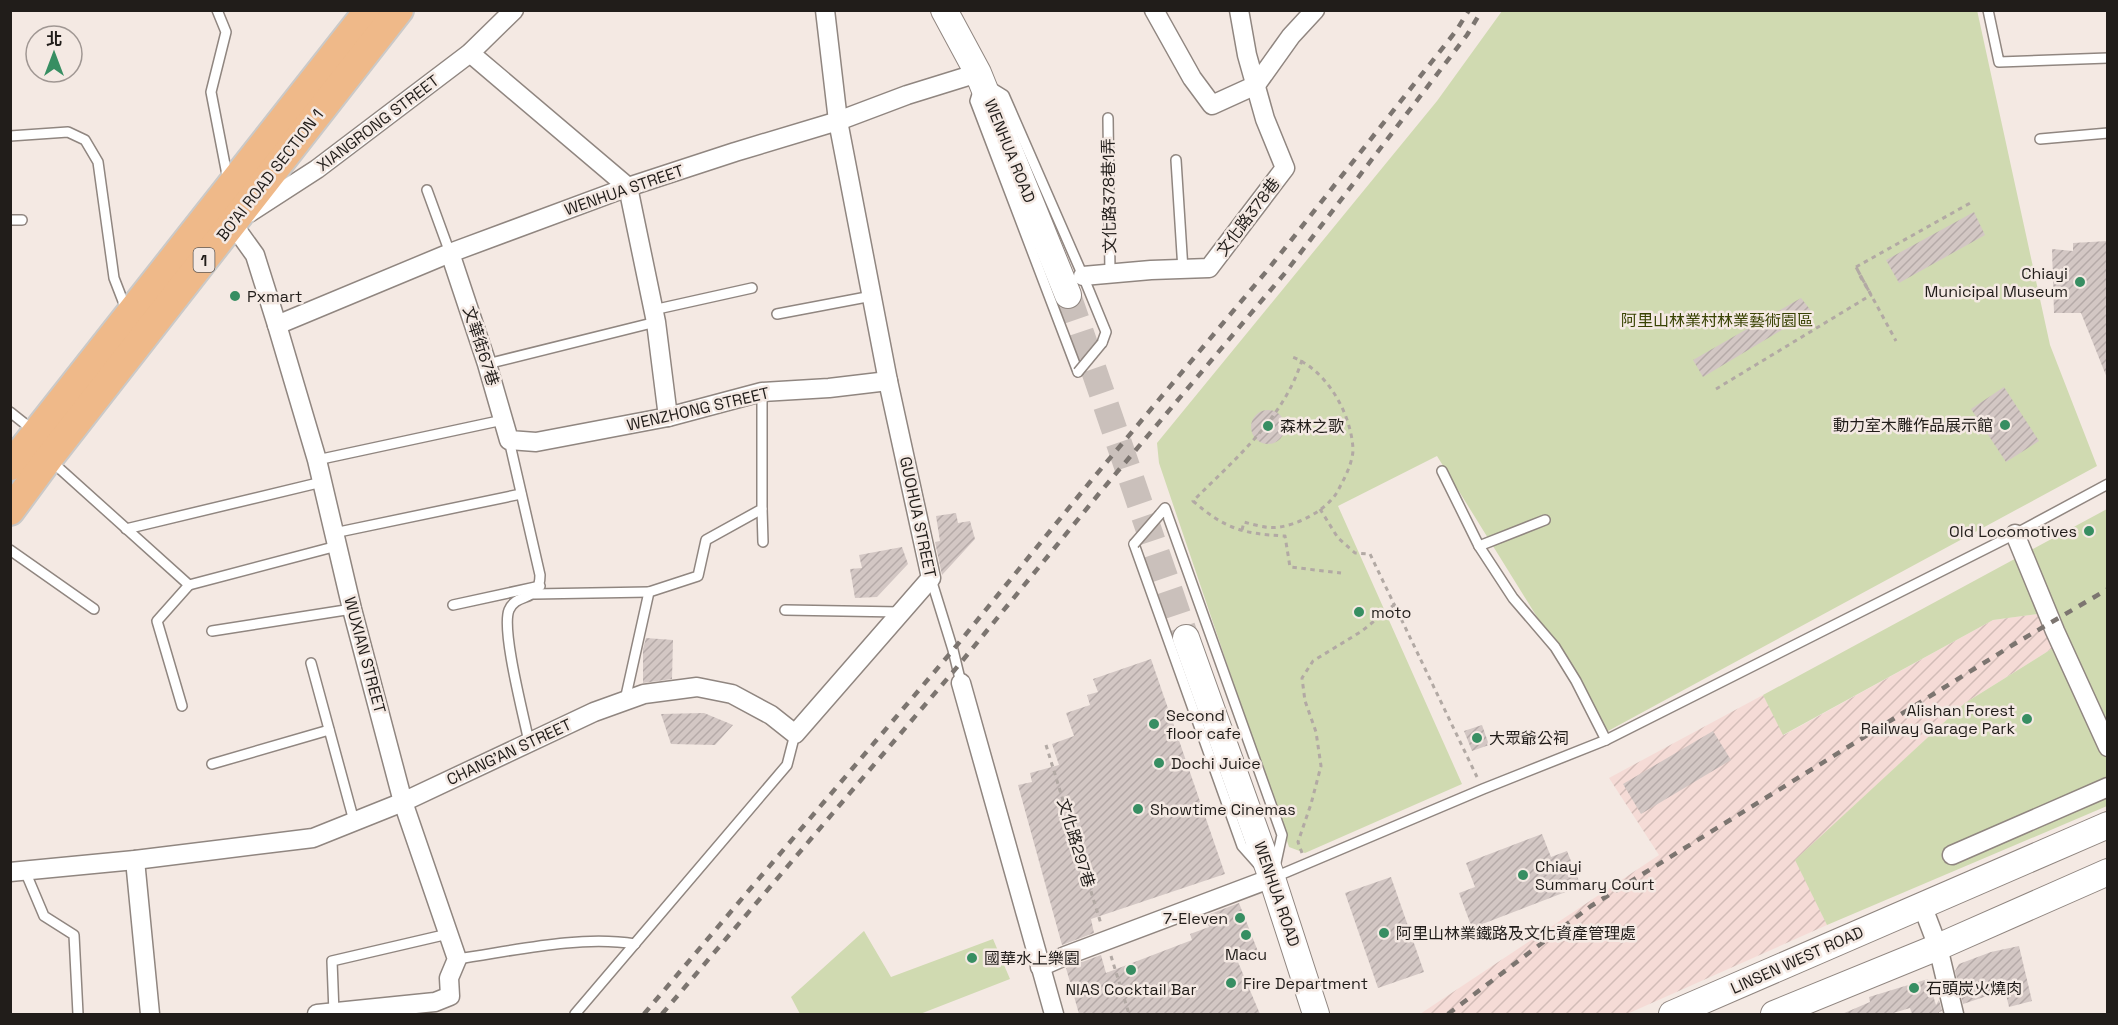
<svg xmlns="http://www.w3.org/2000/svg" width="2118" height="1025" font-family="'Space Grotesk','Noto Sans TC',sans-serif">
<defs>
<pattern id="industrial-furrows" width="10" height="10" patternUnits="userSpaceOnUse" patternTransform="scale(1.5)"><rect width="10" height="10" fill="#f5dbd6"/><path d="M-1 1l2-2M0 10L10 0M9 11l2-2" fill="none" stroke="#d2bcb7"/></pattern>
<pattern id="building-hatch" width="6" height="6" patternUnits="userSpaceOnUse" patternTransform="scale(1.5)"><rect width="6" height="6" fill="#d3c7c4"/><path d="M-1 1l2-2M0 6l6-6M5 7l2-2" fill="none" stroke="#b5aaa8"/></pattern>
</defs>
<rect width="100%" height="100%" fill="#f4e9e3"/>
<path fill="url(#industrial-furrows)" d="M2045,613L2061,643L1965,703L1796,860L1827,925L1627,1014H1420L1659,855L1609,778L1763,695L1784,735L1993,620Z"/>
<g fill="#d0dab1">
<path d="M1977,10L2050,345L2097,466L1608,731L1437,456L1338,506L1462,784L1305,853L1289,847L1159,463L1157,443L1437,101L1502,11Z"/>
<path d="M2107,509V806L1827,925L1795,860L1965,703L2061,643L2045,613L1993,620L1783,735L1763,695Z"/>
<path d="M864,931L891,977L993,939L1010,979L920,1014H800L791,997Z"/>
</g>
<g fill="url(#building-hatch)">
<path d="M1974,212L1985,235L1899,283L1886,260Z"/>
<path d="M2108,241V378H2107L2081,313H2054L2052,249L2073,251V243Z"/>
<path d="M1801,298L1812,312L1703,377L1693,360Z"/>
<path d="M2004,387L2039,441L2006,462L1971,409Z"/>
<circle cx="1268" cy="427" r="17"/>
<path d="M956,513L958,523L970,521L975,539L942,575L935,542L940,541L936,516Z"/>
<path d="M902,547L908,564L877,597L855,598L850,569L862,568L859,555Z"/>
<path d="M646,638L673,640L672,679L643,683V649Z"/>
<path d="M1151,659L1225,874L1091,919L1094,933L1062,945L1018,785L1032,782L1030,773L1059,765L1052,744L1074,736L1066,713L1090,705L1087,695L1098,692L1093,679Z"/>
<path d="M704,713L733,725L715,745L671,744L661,714Z"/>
<path d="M1482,725L1489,745L1472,751L1464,731Z"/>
<path d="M1713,731L1731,760L1641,814L1623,784Z"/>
<path d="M1542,834L1551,857L1567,851L1581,886L1472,928L1459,893L1475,887L1466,863Z"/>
<path d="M1391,877L1424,972L1378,988L1345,893Z"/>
<path d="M1239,903L1259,954L1238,962L1260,1014H1079L1066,968L1101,955L1106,973L1192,940L1190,934L1209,927L1205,916Z"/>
<path d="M2019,946L2032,1001L2009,1007L2005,990L1963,1004L1955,971L1959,964L1991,952Z"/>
<path d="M1928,979L1936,1005L1939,1000L1942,1011L1939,1012V1014H1912L1910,1008L1890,1014H1842L1870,1002L1869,997Z"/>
</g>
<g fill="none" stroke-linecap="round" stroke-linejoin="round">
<path stroke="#cac0bb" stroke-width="26" stroke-dasharray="26 13" stroke-linecap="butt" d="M1068,295L1186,638"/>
<g stroke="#908680" stroke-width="12">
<g id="lane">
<path d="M217,10L226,32L211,92L228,180"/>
<path d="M1988,10L1999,62L2108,58"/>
<path d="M991,87L1004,95L1083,276L1106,332L1102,343"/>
<path d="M979,88L975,101L1078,372"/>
<path d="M1108,118L1110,273"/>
<path d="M10,136L68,132L85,140L98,162L114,278L126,309"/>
<path d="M2040,139L2108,133"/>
<path d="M1176,160L1183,270"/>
<path d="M427,190L450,253"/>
<path d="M10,220H22"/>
<path d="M653,310L752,288"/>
<path d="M777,314L872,296"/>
<path d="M487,364L656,322"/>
<path d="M10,412L34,431"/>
<path d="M509,440L540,575C540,604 517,591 509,610C501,630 524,717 529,742"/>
<path d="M50,460L189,585L337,546"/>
<path d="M317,460L503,420"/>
<path d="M1442,471L1479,546L1513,598L1555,647L1576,681L1606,740"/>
<path d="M762,509L763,542"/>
<path d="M1160,514L1165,508L1282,835L1275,867"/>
<path d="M126,529L322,482"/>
<path d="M334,533L521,494"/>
<path d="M1134,544L1242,846L1258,864"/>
<path d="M1479,546L1545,520"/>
<path d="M10,550L94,609"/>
<path d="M931,579L953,650L961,683"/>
<path d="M534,594L649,592"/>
<path d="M453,605L540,586"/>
<path d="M785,610L900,612"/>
<path d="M212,631L352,609"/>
<path d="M311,663L354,821"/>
<path d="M625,700L649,592L698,576L706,540L762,509V392"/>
<path d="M182,706L157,621L189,585"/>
<path d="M212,764L329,730"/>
<path d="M25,871L44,916L74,935L78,1014"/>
<path d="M1275,877L1483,789L1606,740L2015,534L2108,484"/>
<path d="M457,959C513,951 579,935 635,944"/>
<path d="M334,1013L332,961L448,934"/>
<path d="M575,1014L787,765L795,734"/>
</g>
</g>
<g stroke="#908680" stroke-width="21">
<g id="street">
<path d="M1154,10L1192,78L1212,105L1256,85L1291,36L1315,10"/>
<path d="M470,53L628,187L656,322L668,417"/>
<path d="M249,213L317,169L470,53L514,10"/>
<path d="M232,214V223L255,255L277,325L317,460L352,609L403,802L457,959L449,978L450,996L435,1002L317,1014"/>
<path d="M450,253L487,364L509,440L536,442L668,417L762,392L829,388L888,381"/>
<path d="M1083,276L1151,270L1209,268L1285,168L1265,119L1247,55L1239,10"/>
<path d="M277,325L450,253L628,187L735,152L838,121L907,95L978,73"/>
<path d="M2015,534L2055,631L2108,747"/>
<path d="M961,683L1054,1014"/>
<path d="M1952,855L2108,787"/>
<path d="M135,860L150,1014"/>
<path d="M10,872L135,860L313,838L403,802L594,712L644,694L697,687L732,694L771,715L795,734L931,578L888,381L838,121L825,10"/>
<path d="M1922,905L1938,947L1954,1014"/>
<path d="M1040,967L1065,956L1272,878"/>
</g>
</g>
<g stroke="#908680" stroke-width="28">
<g id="secondary">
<path d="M944,10L978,73L1068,295"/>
<path d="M1186,638L1272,878L1316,1014"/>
<path d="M1672,1014L2108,825"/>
<path d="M1774,1014L1938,947L2108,872"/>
</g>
</g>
<g stroke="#cac9c8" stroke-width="32">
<g id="primary">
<path d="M10,466L369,10"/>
<path d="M10,511L49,458L399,10"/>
</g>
</g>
<g stroke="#b2a9a4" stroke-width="3" stroke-dasharray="4.5 4.5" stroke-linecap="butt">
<path d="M1856,267L1972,202"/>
<path d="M1860,276L1871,295L1856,267L1896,341"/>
<path d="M1302,360C1284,418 1235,459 1193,501C1225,529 1244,534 1285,536L1290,567L1341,573"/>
<path d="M1716,389L1871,295"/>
<path d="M1320,509L1338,538L1355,553L1370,554L1477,777"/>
<path d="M1242,530L1244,522C1255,525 1268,529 1280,527C1298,524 1320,513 1332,499C1337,494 1340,486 1344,479C1348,471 1353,459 1353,449C1351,412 1325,367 1289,356"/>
<path d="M1046,745L1101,924"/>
<path d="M1302,853L1298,842L1311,804L1321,766L1316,732L1305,701L1302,678L1313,661L1362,631L1395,604"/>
<path d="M1111,956L1129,1014"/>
</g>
<use href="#lane" stroke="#fff" stroke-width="9"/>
<use href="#street" stroke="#fff" stroke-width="18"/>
<use href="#secondary" stroke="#fff" stroke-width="26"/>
<use href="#primary" stroke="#efb989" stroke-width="28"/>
<g stroke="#7c7570" stroke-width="4.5" stroke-dasharray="8 8" stroke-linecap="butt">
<path d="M644,1014L953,650L1090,482L1270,267L1456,31L1469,10"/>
<path d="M662,1014L958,666L1102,490L1285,273L1467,35L1482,10"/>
<path d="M1448,1014L1591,906L2016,643L2108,589"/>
</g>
<g stroke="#908680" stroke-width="12" stroke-linecap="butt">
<g id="lane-bridge">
<path d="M1078,372L1102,343"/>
<path d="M1134,544L1160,514"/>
</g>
</g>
<use href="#lane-bridge" stroke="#fff" stroke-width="9"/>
</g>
<g fill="#378e62" stroke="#f4e9e3" stroke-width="2">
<circle cx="2080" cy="282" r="6"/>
<circle cx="235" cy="296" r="6"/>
<circle cx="2005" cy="425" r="6"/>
<circle cx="1268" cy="426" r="6"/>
<circle cx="2089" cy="531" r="6"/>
<circle cx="1359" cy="612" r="6"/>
<circle cx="2027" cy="719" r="6"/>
<circle cx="1154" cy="724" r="6"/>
<circle cx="1477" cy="738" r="6"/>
<circle cx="1159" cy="763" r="6"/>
<circle cx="1138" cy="809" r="6"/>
<circle cx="1523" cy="875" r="6"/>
<circle cx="1240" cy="918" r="6"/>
<circle cx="1384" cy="933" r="6"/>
<circle cx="1246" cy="935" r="6"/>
<circle cx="972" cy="958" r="6"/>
<circle cx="1131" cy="970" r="6"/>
<circle cx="1231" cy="983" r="6"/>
<circle cx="1914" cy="988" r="6"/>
</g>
<g text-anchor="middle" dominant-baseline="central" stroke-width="5" stroke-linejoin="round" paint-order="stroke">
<rect fill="#f4e9e3" stroke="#605a56" stroke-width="1.5" x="193.5" y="248" width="21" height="24" rx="4.5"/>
<g font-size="15" font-weight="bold" fill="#211d1a">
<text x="204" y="260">1</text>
</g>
<g font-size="16" fill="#211d1a" stroke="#f4e9e3">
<text transform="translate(378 123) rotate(-37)">XIANGRONG STREET</text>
<text transform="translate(1010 151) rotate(68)">WENHUA ROAD</text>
<text transform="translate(270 175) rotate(-52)">BO'AI ROAD SECTION 1</text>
<text transform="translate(624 190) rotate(-19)">WENHUA STREET</text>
<text transform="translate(1109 196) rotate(-91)">文化路378巷1弄</text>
<text transform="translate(1248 217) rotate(-53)">文化路378巷</text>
<text transform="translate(481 346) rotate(72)">文華街67巷</text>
<text transform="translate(698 409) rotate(-13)">WENZHONG STREET</text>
<text transform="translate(918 517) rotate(78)">GUOHUA STREET</text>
<text transform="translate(365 655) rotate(75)">WUXIAN STREET</text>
<text transform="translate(509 752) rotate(-25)">CHANG'AN STREET</text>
<text transform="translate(1076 843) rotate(73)">文化路297巷</text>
<text transform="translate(1277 894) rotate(71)">WENHUA ROAD</text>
<text transform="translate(1797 960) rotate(-24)">LINSEN WEST ROAD</text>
</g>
<g font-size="16" fill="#211d1a" stroke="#f4e9e3" text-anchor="start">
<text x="2068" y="273" text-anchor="end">Chiayi<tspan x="2068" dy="18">Municipal Museum</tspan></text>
<text x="247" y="296">Pxmart</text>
<text x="1993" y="425" text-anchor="end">動力室木雕作品展示館</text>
<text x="1280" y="426">森林之歌</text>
<text x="2077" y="531" text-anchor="end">Old Locomotives</text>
<text x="1371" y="612">moto</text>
<text x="2015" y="710" text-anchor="end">Alishan Forest<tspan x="2015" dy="18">Railway Garage Park</tspan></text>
<text x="1166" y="715">Second<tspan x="1166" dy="18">floor cafe</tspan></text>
<text x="1489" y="738">大眾爺公祠</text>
<text x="1171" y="763">Dochi Juice</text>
<text x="1150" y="809">Showtime Cinemas</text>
<text x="1535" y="866">Chiayi<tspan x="1535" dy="18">Summary Court</tspan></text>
<text x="1228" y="918" text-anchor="end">7-Eleven</text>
<text x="1396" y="933">阿里山林業鐵路及文化資產管理處</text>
<text x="1246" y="954" text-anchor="middle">Macu</text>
<text x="984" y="958">國華水上樂園</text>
<text x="1243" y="983">Fire Department</text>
<text x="1926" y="988">石頭炭火燒肉</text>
<text x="1131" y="989" text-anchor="middle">NIAS Cocktail Bar</text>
</g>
<g font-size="16" fill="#384203" stroke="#f4e9e3">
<text x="1717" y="320">阿里山林業村林業藝術園區</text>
</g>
</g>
<rect width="2118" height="1025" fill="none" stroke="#211d1a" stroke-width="24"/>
<g transform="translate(54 54)"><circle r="28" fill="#f4e9e3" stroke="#a09793" stroke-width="1.5"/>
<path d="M0-4.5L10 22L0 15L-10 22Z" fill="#378e62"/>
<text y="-9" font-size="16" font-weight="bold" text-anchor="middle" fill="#211d1a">北</text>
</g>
</svg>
